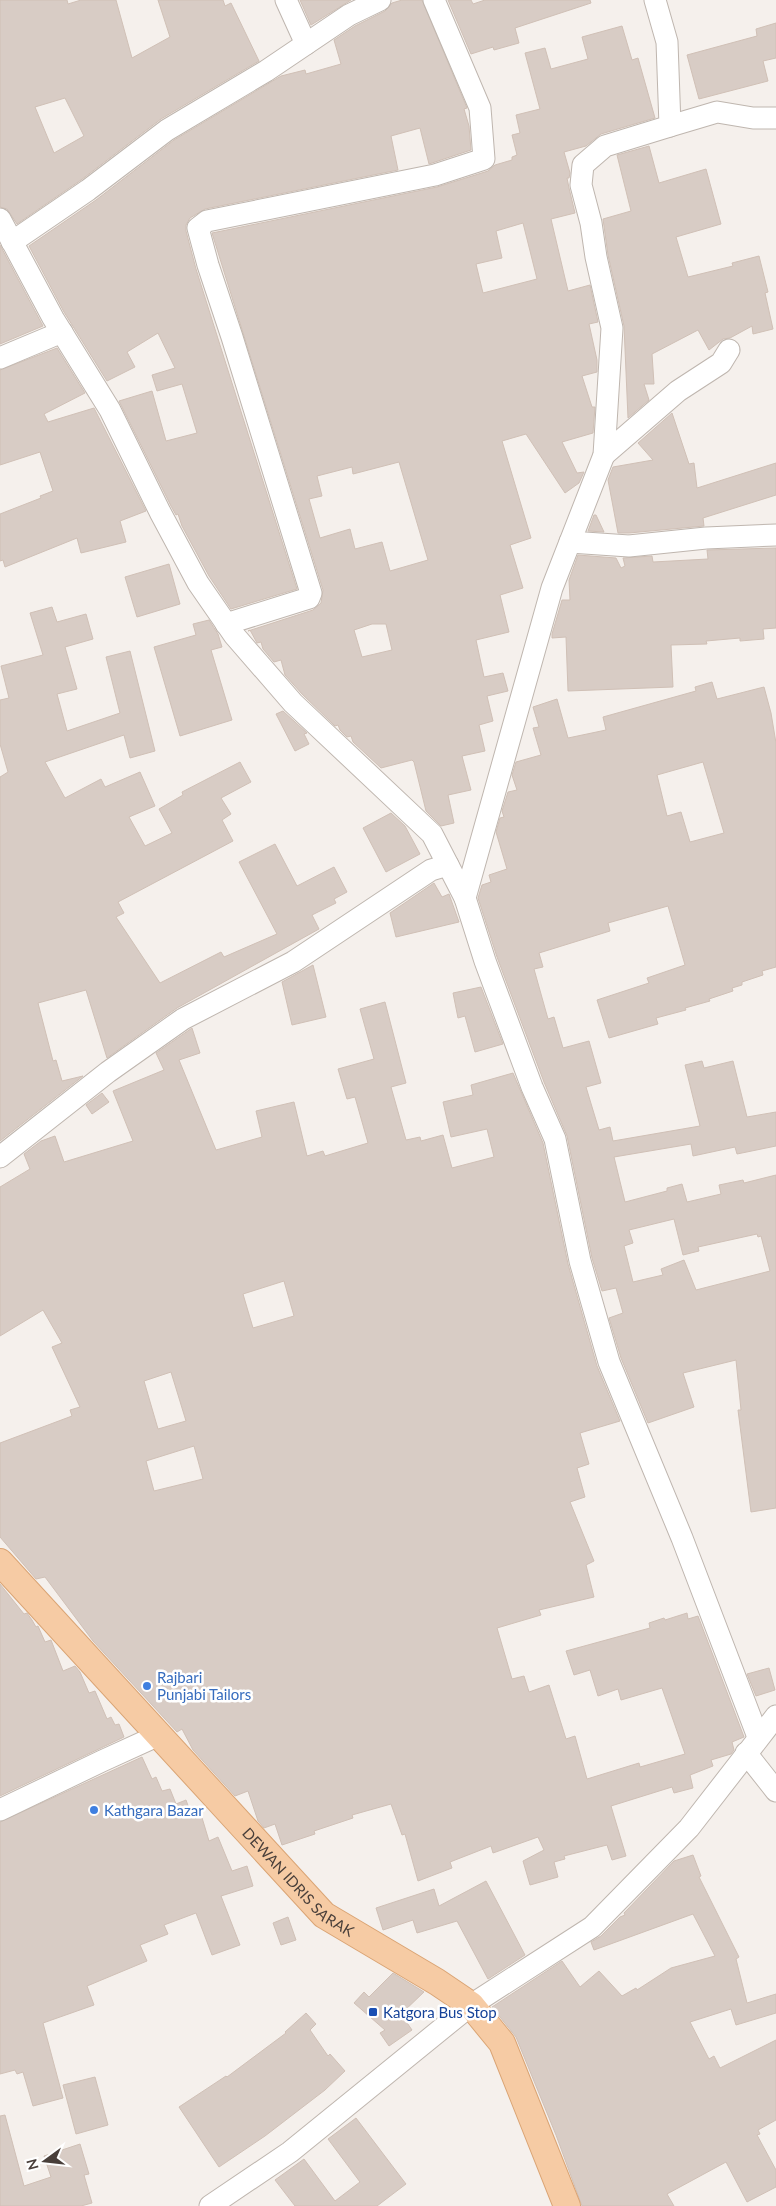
<svg xmlns="http://www.w3.org/2000/svg" width="776" height="2206" font-family="Lato,sans-serif">
<rect width="100%" height="100%" fill="#f5f0ec"/>
<g fill="#d8ccc5" stroke="#d0c0b6" fill-rule="evenodd">
<path d="M0,0H67L68,4L81,0H116L132,58L170,37L158,0H223L225,6L231,3L259,61L161,119L81,180L17,224L7,209L0,207ZM65,98L84,136L54,153L35,107Z"/>
<path d="M300,0H351L311,25Z"/>
<path d="M402,0H422L467,108L464,109L469,126L471,150L429,164L420,128L391,136L398,170L205,209L190,218L186,225V231L196,269L297,589L231,609L209,576L182,526L178,514L176,515L171,506L119,401L152,391L166,441L197,433L182,384L157,391L152,375L175,368L158,333L127,352L135,367L107,381L64,312L29,246L96,200L174,140L281,76L305,70L306,74L341,64L334,40L355,26L385,11L392,3Z"/>
<path d="M448,0H471L473,4L485,0H590L591,3L515,28L519,43L494,50L493,47L471,54Z"/>
<path d="M776,23V58L763,61L768,81L699,99L687,55L757,36L756,29Z"/>
<path d="M622,26L632,60L638,58L655,118L601,134L586,146L564,152L570,173L569,178H567L569,188L575,213L551,219L568,291L590,285L598,322L589,324L597,360V372L582,376L592,407H595L593,433L562,442L577,473L584,472L579,483L565,493L526,434L502,441L531,538L510,545L523,588L500,595L509,632L476,640L484,677L503,673L508,691L487,696L493,721L479,725L485,751L462,756L471,790L448,795L454,823L441,826L426,811L414,762L412,760L381,768L353,742L351,736L347,737L340,730L338,725L335,726L302,694L285,675L281,660L274,662L263,649L261,642L257,643L250,630L248,631L313,610L321,603L323,590L212,233L437,187L488,171L495,165L512,160V157L517,155L512,135L520,133L516,115L540,109L525,53L545,48L551,69L588,59L582,37ZM523,223L537,279L483,293L476,264L502,258L496,231ZM399,462L428,560L390,571L382,542L355,549L350,529L320,538L309,499L322,496L317,476L352,467L353,474ZM372,624H386L392,650L362,657L354,630Z"/>
<path d="M649,146L659,183L706,169L721,224L676,237L688,277L733,266L732,263L759,256L768,292L765,293L773,329L753,334L752,326L730,338L723,339L709,350L698,330L652,354L654,384H644L649,400L628,418L624,326L608,255L603,219L631,211L617,155Z"/>
<path d="M0,245L43,326L0,344Z"/>
<path d="M57,348L85,393L44,414L48,422L94,408L146,511L120,521L126,542L81,553L77,538L5,567L3,560L0,561V514L41,498L40,496L53,491L40,452L0,465V370Z"/>
<path d="M672,413L689,464L694,463L697,488L776,463V495L703,518L704,526L629,533H618L608,480L613,467L653,460L638,443Z"/>
<path d="M594,515H596L604,532L588,531Z"/>
<path d="M776,548V628L763,629L764,639L740,641V638L706,641L707,644L671,645L673,687L568,691L566,637L552,638V634L562,600H570L569,580L578,555L616,558L621,568L625,566L623,558L652,556L653,562L708,559L707,550Z"/>
<path d="M169,564L180,604L137,617L125,577Z"/>
<path d="M52,607L57,622L86,614L93,639L65,647L77,689L57,694L67,731L120,713L106,657L130,651L155,751L130,758L124,735L45,762L65,798L101,779L105,787L140,772L155,806L129,817L145,846L172,833L159,809L183,795L182,792L240,762L251,782L221,798L231,814L222,820L233,841L118,902L124,913L116,917L160,983L221,952L224,957L277,934L239,862L275,844L297,886L334,867L347,892L334,899L336,903L312,915L319,929L177,1008L107,1058L86,990L38,1003L53,1061L56,1060L62,1081L83,1076L0,1141V777L8,772L0,744V700L9,698L1,666L43,655L30,613Z"/>
<path d="M209,620L218,634L222,647L211,650L232,720L180,736L154,647L196,635L193,624Z"/>
<path d="M712,682L717,699L764,687L771,713L776,743V967L762,971L763,975L742,982V985L732,988L733,991L709,999L710,1001L685,1008L686,1010L656,1018L658,1024L609,1038L597,1000L649,983L647,978L685,965L668,906L608,923L610,931L539,953L543,967L534,969L548,1019L554,1017L563,1048L589,1041L601,1083L586,1087L599,1130L610,1127L613,1141L700,1126L685,1065L702,1061L704,1068L733,1061L747,1117L776,1112V1146L737,1154L735,1147L693,1156L691,1144L614,1157L625,1202L667,1191V1188L682,1184L687,1202L721,1194L719,1185L743,1180L744,1183L776,1175V1508L751,1512L738,1410H741L736,1360L683,1373L694,1407L648,1423L621,1358L609,1318L623,1313L616,1288L602,1291L592,1258L567,1136L544,1082L497,957L478,898L482,885L491,882L489,875L507,869L496,832L500,818L504,817L502,811L508,792L517,790L512,775L516,762L541,755L533,728L539,727L533,707L557,699L568,738L606,730L603,717L696,691L695,687ZM703,762L724,833L690,842L681,812L667,816L657,775ZM674,1219L683,1255L699,1251L698,1247L757,1234L758,1237L761,1236L770,1271L696,1290L684,1260L661,1269L663,1275L633,1282L624,1246L633,1243L629,1230Z"/>
<path d="M283,711L307,733L304,734L309,744L295,751L276,714Z"/>
<path d="M391,813L405,826L420,854L386,872L363,828Z"/>
<path d="M434,883L442,897L449,894L459,922L396,937L390,913Z"/>
<path d="M313,965L326,1017L292,1025L282,982Z"/>
<path d="M481,987L503,1044L475,1052L465,1016L458,1018L453,993Z"/>
<path d="M385,1002L406,1083L391,1087L406,1140L420,1137L421,1141L443,1135L452,1168L494,1157L487,1129L451,1137L443,1102L473,1095L471,1085L513,1073L543,1143L568,1264L597,1366L620,1421L580,1433L589,1464L577,1468L585,1497L570,1502L594,1561L586,1565L594,1597L539,1610L541,1615L497,1628L512,1679L524,1676L529,1692L549,1685L566,1739L575,1736L587,1779L639,1763L640,1767L685,1754L662,1688L621,1700L618,1689L598,1696L590,1670L574,1675L566,1651L650,1628L649,1623L664,1618L665,1620L687,1613L688,1619L698,1616L744,1737L732,1742L734,1750L731,1754L711,1760L713,1766L690,1775L693,1788L674,1793L672,1787L611,1806L626,1856L612,1860L607,1845L564,1856L565,1859L554,1862L558,1877L530,1885L523,1861L544,1850L538,1837L493,1853L491,1846L450,1862L452,1868L418,1881L405,1834L402,1835L391,1804L352,1815L353,1818L314,1831L315,1834L282,1845L275,1824L264,1828L258,1821L248,1791L235,1796L193,1750L182,1729L177,1732L93,1641L45,1577L36,1579L0,1537V1443L72,1416L70,1410L80,1407L52,1347L62,1343L43,1310L0,1336V1187L30,1169L24,1154L41,1141L55,1136L64,1162L133,1141L113,1091L164,1070L156,1053L192,1028L200,1053L179,1060L216,1150L262,1137L256,1111L294,1102L307,1156L323,1151L325,1156L368,1143L355,1097L347,1099L338,1069L374,1059L360,1009ZM284,1281L294,1316L253,1328L243,1294ZM171,1372L186,1421L158,1429L144,1381ZM194,1446L203,1479L154,1491L146,1461Z"/>
<path d="M102,1093L109,1102L92,1114L86,1105Z"/>
<path d="M0,1584L24,1614L27,1613L32,1620L36,1627L38,1626L45,1642L51,1640L63,1671L75,1666L80,1672L89,1693L95,1691L107,1719L111,1717L115,1725L119,1724L124,1737L0,1796Z"/>
<path d="M769,1668L775,1690L756,1696L747,1674Z"/>
<path d="M142,1757L152,1779L156,1777L162,1791L170,1789L176,1804L186,1800L191,1814L200,1811L209,1841L218,1837L232,1871L247,1866L253,1886L221,1896L240,1945L212,1955L196,1913L164,1925L168,1934L140,1945L147,1961L87,1986L94,2005L43,2023L63,2098L33,2106L23,2072L17,2074L15,2070L0,2074V1822Z"/>
<path d="M693,1855L701,1876L699,1877L739,1957L736,1959L747,2003L776,1994V2013L736,2025L731,2009L690,2022L709,2059L714,2056L720,2068L776,2040V2120L758,2130L760,2134L757,2135L776,2170V2187L747,2202L726,2162L667,2194L674,2206H582L556,2135L516,2037L492,2007L562,1961L580,1987L599,1971L622,1996L636,1988L637,1990L671,1968L715,1956L693,1914L594,1950L591,1942L601,1936L620,1917L625,1915L624,1913L674,1861Z"/>
<path d="M486,1881L525,1955L488,1979L457,1921L417,1933L413,1920L383,1930L376,1908L434,1889L439,1906Z"/>
<path d="M288,1917L296,1940L281,1945L273,1923Z"/>
<path d="M393,1973L424,1992L401,2014L412,2030L389,2046L380,2033L385,2030L354,2003L364,1992L369,1997Z"/>
<path d="M306,2013L316,2024L310,2030L328,2056L330,2054L345,2071L325,2090L265,2136L219,2167L179,2107L226,2076L227,2077L286,2033L285,2032Z"/>
<path d="M95,2077L108,2125L76,2134L63,2085Z"/>
<path d="M5,2115L24,2186L51,2177L44,2156L80,2144L89,2174L84,2175L92,2203L81,2206H0V2116Z"/>
<path d="M356,2118L406,2184L377,2206H295L275,2180L304,2159L335,2201L360,2182L328,2139Z"/>
</g>
<g fill="none" stroke-linecap="round" stroke-linejoin="round">
<g stroke="#bfb6af" stroke-width="23">
<g id="minor">
<path d="M286,0L306,44"/>
<path d="M670,126L717,112L753,118H776"/>
<path d="M0,219L53,318L110,410L160,512L198,583L234,635L293,703L432,834L465,898L485,961L532,1087L555,1139L580,1261L609,1362L682,1538L758,1737"/>
<path d="M12,242L88,190L167,130L266,71L349,15L380,0"/>
<path d="M0,358L62,332"/>
<path d="M604,455L678,391L721,363L729,350"/>
<path d="M570,542L629,546L706,538L776,535"/>
<path d="M226,624L309,598L311,593L232,337L208,265L198,228L207,221L435,175L484,159L480,108L434,0"/>
<path d="M465,898L552,588L604,455L612,328L596,257L591,223L581,185L583,165L605,146L670,126L667,42L655,0"/>
<path d="M0,1157L108,1072L183,1019L293,962L431,870L448,865"/>
<path d="M746,1753L776,1791"/>
<path d="M0,1810L102,1761L159,1735"/>
<path d="M210,2206L290,2152L471,2005L592,1927L689,1828L776,1716"/>
</g>
</g>
<g stroke="#daa474" stroke-width="28">
<g id="major">
<path id="s1" d="M0,1562L324,1915L437,1982L471,2005L502,2043L567,2206"/>
</g>
</g>
<use href="#minor" stroke="#fff" stroke-width="21"/>
<use href="#major" stroke="#f6cba4" stroke-width="26"/>
</g>
<g fill="#3f7fe0" stroke="#fff" stroke-width="2">
<circle cx="147" cy="1686" r="5"/>
<circle cx="94" cy="1810" r="5"/>
</g>
<rect fill="#1a4fb4" stroke="#fff" stroke-width="2" x="368" y="2007" width="10" height="10" rx="2.5"/>
<g text-anchor="middle" dominant-baseline="central" stroke-width="5" stroke-linejoin="round" paint-order="stroke">
<g font-size="15" fill="#366cbe" stroke="#fff" text-anchor="start">
<text x="157" y="1677">Rajbari<tspan x="157" dy="17">Punjabi Tailors</tspan></text>
<text x="104" y="1810">Kathgara Bazar</text>
</g>
<g font-size="15" fill="#493f3a" stroke="#fff">
<text stroke="none"><textPath href="#s1" startOffset="438">DEWAN IDRIS SARAK</textPath></text>
</g>
<g font-size="15" fill="#164399" stroke="#fff" text-anchor="start">
<text x="383" y="2012">Katgora Bus Stop</text>
</g>
</g>
<g transform="translate(45 2161) rotate(255)" stroke="#ffffff" stroke-width="4" paint-order="stroke">
<path d="M0-4L9 19L0 12L-9 19Z" fill="#493f3a"/>
<text y="-8" font-size="14" font-weight="bold" text-anchor="middle" fill="#493f3a">N</text>
</g>
</svg>
